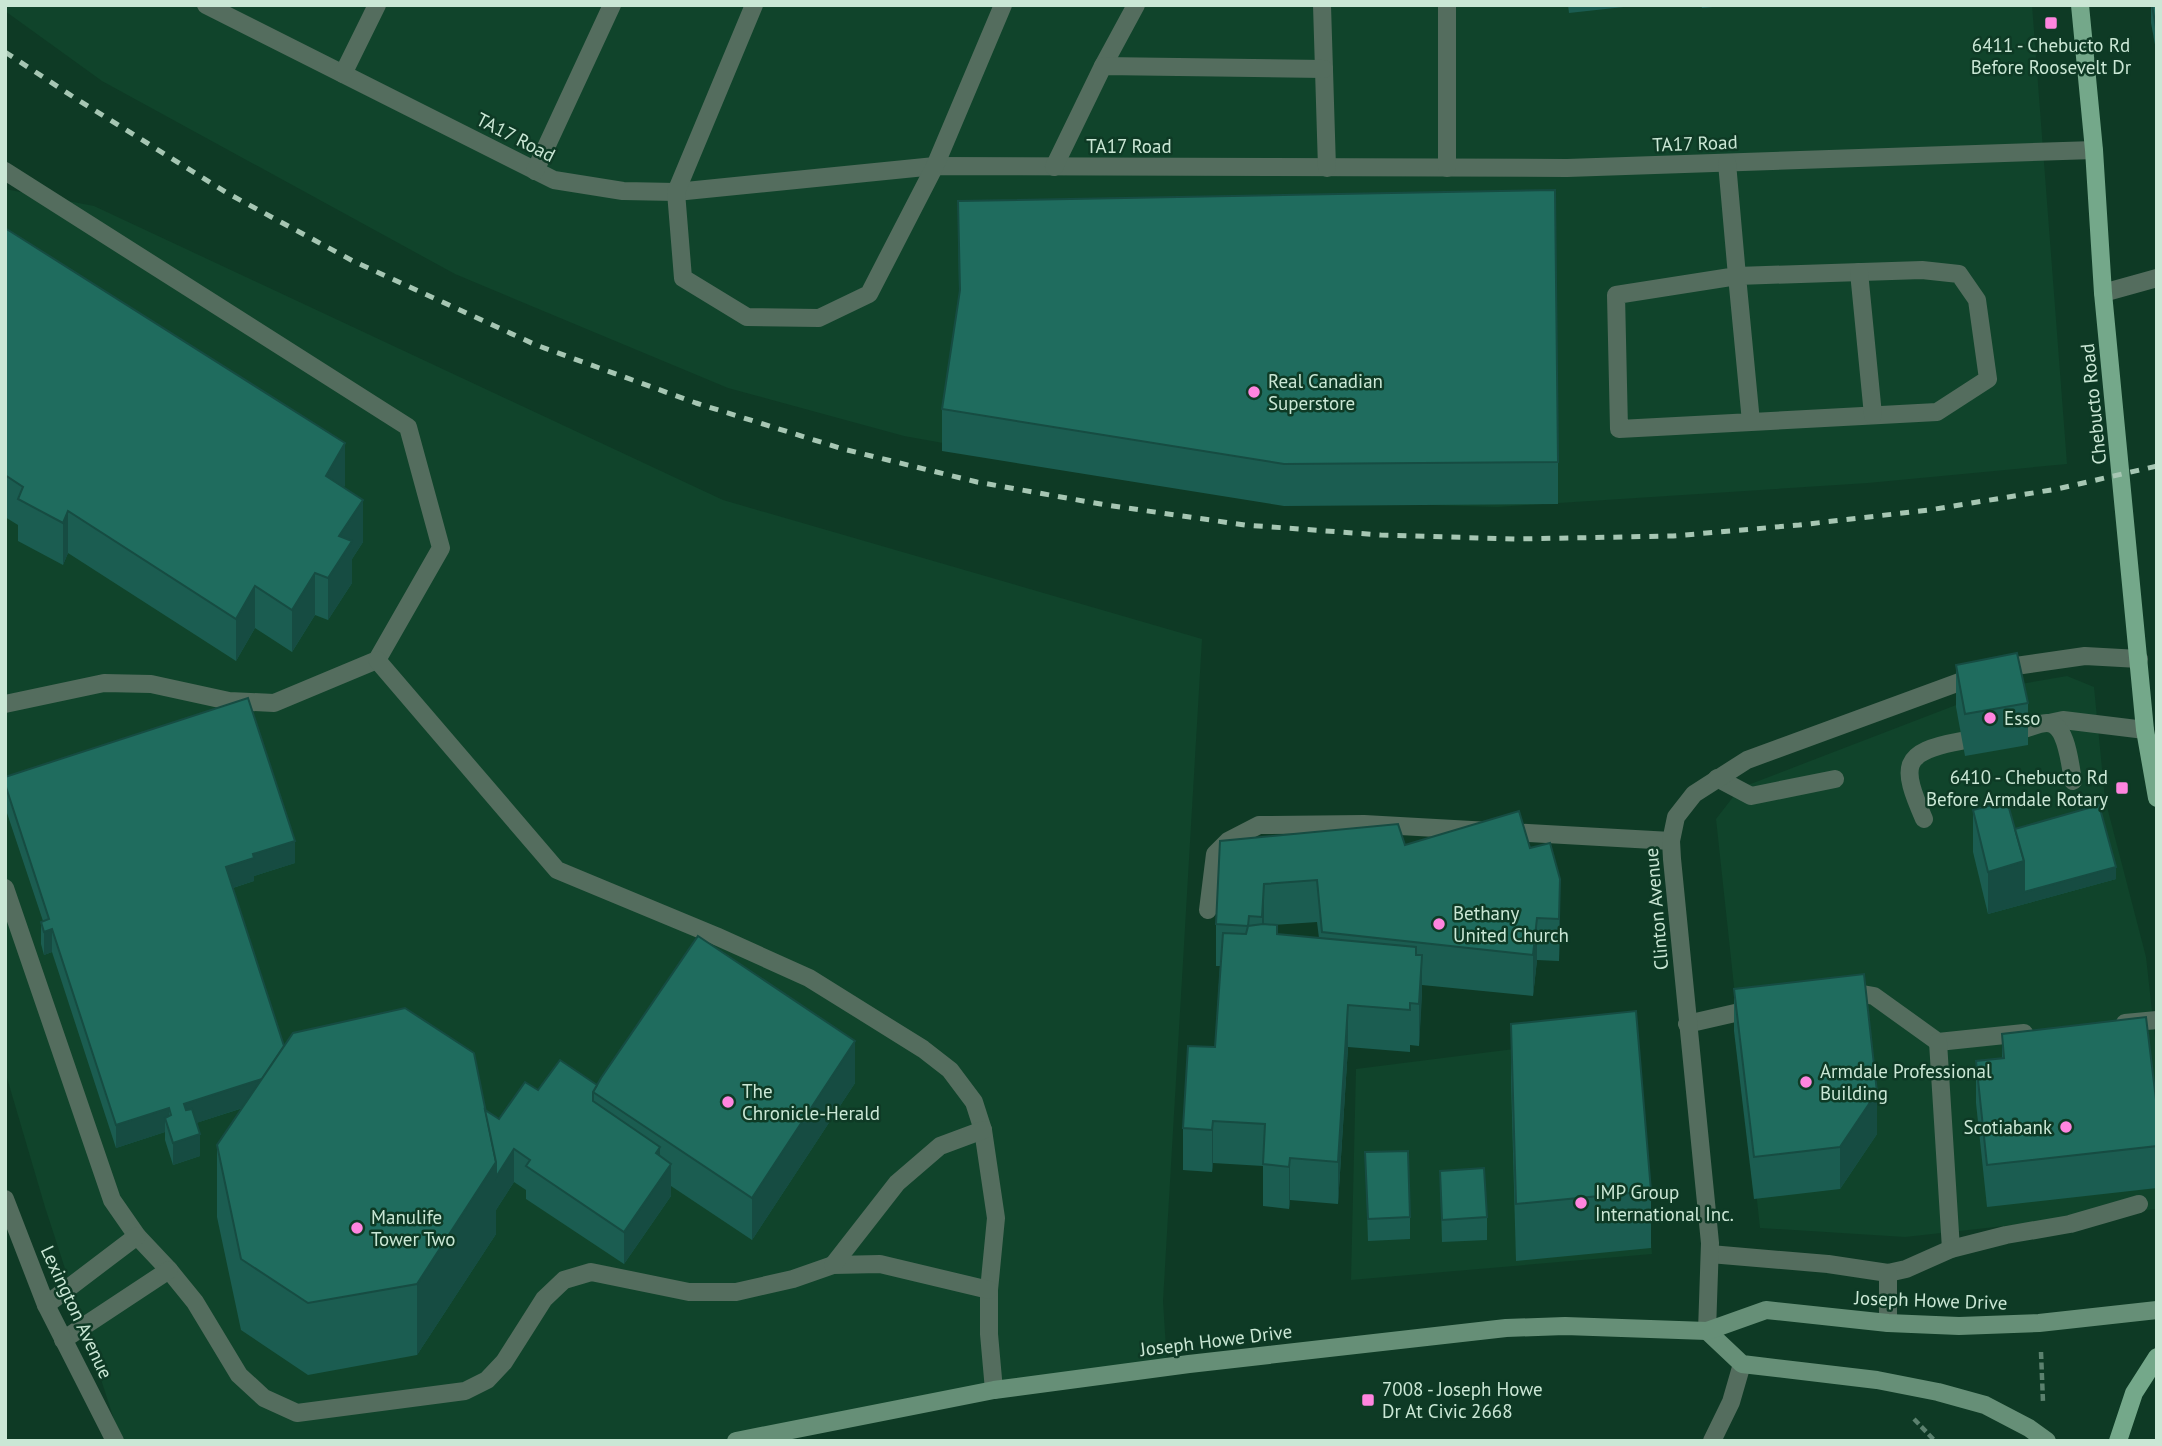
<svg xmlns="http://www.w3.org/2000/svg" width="2162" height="1446" font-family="'PT Sans',sans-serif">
<rect width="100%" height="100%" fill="#0e3a25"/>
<g fill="#10442b">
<path d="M5,5H2032L2067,464L1868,483L1497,507L1258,500L904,436L728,388L455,274L102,81L5,11Z"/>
<path d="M5,189L94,206L723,500L1202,639L1163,1301L1167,1364L756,1441H121L45,1207L5,1071Z"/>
<path d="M2067,676L2094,687L2105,799L2146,957L2157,1056V1209L1905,1237L1760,1228L1716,819L1740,788L2003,687Z"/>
<path d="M1633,1034L1652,1254L1351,1280L1356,1069Z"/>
</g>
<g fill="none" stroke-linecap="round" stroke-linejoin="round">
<g stroke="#5b816e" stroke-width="4.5" stroke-dasharray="7 3.5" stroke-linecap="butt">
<path d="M2041,1352L2043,1402"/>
<path d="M1914,1419L1935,1441"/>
</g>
<g stroke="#546d5e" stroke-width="18">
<path d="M206,5L554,180L623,191L676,192L935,166L1567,168L2094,150"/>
<path d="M754,5L676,192L683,278L747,317L819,318L869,294L935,166L1003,5"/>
<path d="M1322,5L1327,168"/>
<path d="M1447,5V168"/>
<path d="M1103,66L1136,5"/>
<path d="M343,74L377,5"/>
<path d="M1727,163L1737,276L1616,295L1619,429L1937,412L1988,379L1977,300L1959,274L1922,270L1737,276L1751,422"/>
<path d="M1054,167L1103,66L1324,69"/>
<path d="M5,171L408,427L441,548L377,660L274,703L229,701L151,684L104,683L5,704"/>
<path d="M535,171L612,5"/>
<path d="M1859,272L1873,415"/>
<path d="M377,660L557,870L716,936L809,978L923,1049L950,1070L974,1102L983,1130L996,1218L989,1290V1334L994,1390"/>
<path d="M2049,723L2063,720L2145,730"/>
<path d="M2024,729C2031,727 2040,723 2047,723C2067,723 2070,765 2073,781"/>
<path d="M1717,778L1751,796L1835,779"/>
<path d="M1924,819C1901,766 1900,752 1961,741"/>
<path d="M5,888L112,1200L137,1236L169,1270L195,1302L239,1375L264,1398L297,1413L465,1391L487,1380L504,1362L544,1299L564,1280L591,1272L689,1292H736L793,1279L833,1265L880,1264L989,1290"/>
<path d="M1208,910L1215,854L1228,841L1259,825L1364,824L1671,841"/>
<path d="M1844,995L1857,993L1874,996L1938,1042L2024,1033"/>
<path d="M2125,1023L2157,1020"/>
<path d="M1687,1024L1757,1008"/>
<path d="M1938,1042L1951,1249"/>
<path d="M1710,1254L1828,1264L1888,1273L1906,1269L1951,1249L2006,1235L2070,1224L2139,1204"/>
<path d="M833,1265L897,1183L940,1146L983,1130"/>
<path d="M46,1305L137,1236"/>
<path d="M1888,1323V1273"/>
<path d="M63,1340L169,1270"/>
<path d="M1712,1441L1731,1402L1742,1364"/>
</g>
<g stroke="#546d5e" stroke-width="18">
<path d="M2103,293L2157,278"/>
<path d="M5,1199L46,1305L115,1441"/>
<path d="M1707,1331L1710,1243L1672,859L1671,841L1676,817L1694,794L1747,760L1995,669L2085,656L2139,659"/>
</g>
<g stroke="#668f77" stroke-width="18">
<path d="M1707,1331L1742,1364L1877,1380L1938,1392L1985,1405L2029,1428L2047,1441"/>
<path d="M736,1441L994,1390L1189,1364L1506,1328L1565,1326L1707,1331L1766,1310L1888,1323L1959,1326L2039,1323L2157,1310"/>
</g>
<g stroke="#74a88a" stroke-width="18">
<path d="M2080,5L2094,150L2103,293L2145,730L2157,798"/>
<path d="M2118,1441L2134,1393L2157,1357"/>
</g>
<path stroke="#a6c6b3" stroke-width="5" stroke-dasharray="9 9" stroke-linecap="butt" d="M5,52L75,98L227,193L353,261L536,345L696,403L843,449L977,482L1106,505L1245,525L1381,535L1515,539L1673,536L1799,525L1929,510L2057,489L2157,466"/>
</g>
<g fill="#1b5d51" fill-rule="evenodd">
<path d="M1568,5H1642L1569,13Z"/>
<path d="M1701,5H1735L1702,8Z"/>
<path d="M2151,5H2157L2156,50L2151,23Z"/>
<path d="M958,201L1558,462V504L1284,506L942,451V409L959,295Z"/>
<path d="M5,228L345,485L344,487L363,542L352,559V583L328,620L315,615L292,652L255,628L236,661L68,553L63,565L18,541V525L5,517Z"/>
<path d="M1956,665L2028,703V745L1965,756L1956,707Z"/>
<path d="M5,777L295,863L254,876V881L233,888L284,1046L485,1110L499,1119L538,1090L597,1085L855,1083L752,1240L671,1186V1196L624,1264L526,1199V1190L514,1182L496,1210V1234L417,1355L308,1375L241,1330L217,1217V1145L243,1108L196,1123L200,1156L173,1165L165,1140V1132L116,1148L52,952L44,955L41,944V922L43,921L5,807Z"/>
<path d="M1973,810L2015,829L2116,879L1988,914L1973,852Z"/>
<path d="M1220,841L1530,848L1560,921L1559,961L1537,960L1533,996L1422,985L1419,1046L1410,1045V1052L1348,1047L1338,1204L1290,1200L1289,1209L1263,1206V1166L1213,1163L1212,1172L1183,1170V1128L1215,1047L1220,966H1216V924ZM1317,922L1319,938L1277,934L1273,925Z"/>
<path d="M1734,989L1877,1134L1840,1189L1754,1199L1734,1031Z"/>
<path d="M1511,1024L1651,1191V1248L1516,1261L1511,1081Z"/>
<path d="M2002,1034L2157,1108V1188L1987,1207L1976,1103V1061L2002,1058Z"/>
<path d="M1365,1152L1410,1217V1239L1368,1241Z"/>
<path d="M1440,1171L1487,1217V1240L1442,1242Z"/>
</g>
<g fill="#164c42">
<path d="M345,443V485L326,518V476Z"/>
<path d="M363,500V542L352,559V583L328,620V578L339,536Z"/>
<path d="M68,511V553L63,565V523Z"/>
<path d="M315,573V615L292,652V610Z"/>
<path d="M255,586V628L236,661V619Z"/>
<path d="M295,841V863L254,876V881L226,890V867L253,854Z"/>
<path d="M2024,861L2116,867V879L1988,914V872Z"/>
<path d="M1560,879V921L1559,961V919Z"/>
<path d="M1264,884V925L1262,959V917Z"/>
<path d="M1537,918V960L1533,996V955Z"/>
<path d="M52,929V952L44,955V932Z"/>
<path d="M1422,955V997L1419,1046V1004Z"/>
<path d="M1348,1005V1047L1338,1204V1162Z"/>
<path d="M855,1041V1083L752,1240V1198Z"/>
<path d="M291,1069V1092L184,1127V1104Z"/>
<path d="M1877,1092V1134L1840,1189V1147Z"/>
<path d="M169,1108V1130L165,1118V1132L116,1148V1125Z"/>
<path d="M1213,1121V1163L1212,1172V1130Z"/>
<path d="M200,1134V1156L173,1165V1143Z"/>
<path d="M660,1147V1179L671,1164V1196L624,1264V1232L656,1153Z"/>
<path d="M514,1149V1182L496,1210V1234L417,1355V1284L496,1162Z"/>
<path d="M1290,1158V1200L1289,1209V1167Z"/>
</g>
<g fill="#1f6c5e" stroke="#164c42" stroke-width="2">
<path d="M2152,5H2157L2156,28Z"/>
<path d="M1555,190L1558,462L1284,464L942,409L960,290L958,201Z"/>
<path d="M5,228L345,443L326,476L363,500L339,536L352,541L328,578L315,573L292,610L255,586L236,619L68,511L63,523L18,499L23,487L5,475Z"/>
<path d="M2017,653L2028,703L1965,714L1956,665Z"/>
<path d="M248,698L295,841L253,854L254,858L226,867L284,1046L262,1079L184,1104L186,1110L192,1109L200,1134L173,1143L165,1118L171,1115L169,1108L116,1125L52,929L44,932L41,922L49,919L5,784V777Z"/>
<path d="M2007,801L2024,861L1988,872L1973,810Z"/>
<path d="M2099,805L2116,867L2024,892V861L2015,829Z"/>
<path d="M1519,811L1530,848L1550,843L1560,879L1559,919L1537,918L1533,955L1322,932L1317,880L1264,884L1262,917L1249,916L1248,926L1216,924L1220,841L1398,824L1405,845Z"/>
<path d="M1263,924L1277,925V934L1416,947V955H1422L1419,1004L1410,1003V1010L1348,1005L1338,1162L1290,1158L1289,1167L1263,1164L1265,1124L1213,1121L1212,1130L1183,1128L1188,1046L1215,1047L1223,933L1246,934L1248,926Z"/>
<path d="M698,936L855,1041L752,1198L593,1092L601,1078Z"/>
<path d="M1864,974L1877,1092L1840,1147L1754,1157L1734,989Z"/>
<path d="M405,1008L474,1053L496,1162L417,1284L308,1303L241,1259L217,1145L293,1033Z"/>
<path d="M1636,1011L1651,1191L1516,1204L1511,1024Z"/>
<path d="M2146,1017L2157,1108V1146L1987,1165L1976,1061L2004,1058L2002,1034Z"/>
<path d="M560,1060L597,1085L593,1092V1101L660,1147L656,1153L671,1164L624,1232L526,1166L530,1160L514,1149L496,1177V1162L485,1110L499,1119L525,1082L538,1090Z"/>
<path d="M1408,1151L1410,1217L1368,1219L1365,1152Z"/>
<path d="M1484,1168L1487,1217L1442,1220L1440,1171Z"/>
</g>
<g fill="#ff85df" stroke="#0e3a25" stroke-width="2.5">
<rect x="2044" y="16" width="14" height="14" rx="3.5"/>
<circle cx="1254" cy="392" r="7"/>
<circle cx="1990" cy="718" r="7"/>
<rect x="2115" y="781" width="14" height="14" rx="3.5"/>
<circle cx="1439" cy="924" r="7"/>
<circle cx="1806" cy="1082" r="7"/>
<circle cx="728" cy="1102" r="7"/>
<circle cx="2066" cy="1127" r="7"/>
<circle cx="1581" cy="1203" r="7"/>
<circle cx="357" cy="1228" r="7"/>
<rect x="1361" y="1393" width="14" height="14" rx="3.5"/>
</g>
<g text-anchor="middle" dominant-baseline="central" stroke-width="5" stroke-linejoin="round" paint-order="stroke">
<g font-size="19" fill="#cae7d5" stroke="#0e3a25" text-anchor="start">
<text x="2051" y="45" text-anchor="middle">6411 - Chebucto Rd<tspan x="2051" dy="22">Before Roosevelt Dr</tspan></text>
<text x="1268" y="381">Real Canadian<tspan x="1268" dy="22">Superstore</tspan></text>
<text x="2004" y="718">Esso</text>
<text x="2108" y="777" text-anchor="end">6410 - Chebucto Rd<tspan x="2108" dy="22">Before Armdale Rotary</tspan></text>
<text x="1453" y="913">Bethany<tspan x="1453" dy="22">United Church</tspan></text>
<text x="1820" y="1071">Armdale Professional<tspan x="1820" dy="22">Building</tspan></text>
<text x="742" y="1091">The<tspan x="742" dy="22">Chronicle-Herald</tspan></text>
<text x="2052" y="1127" text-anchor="end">Scotiabank</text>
<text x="1595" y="1192">IMP Group<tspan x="1595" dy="22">International Inc.</tspan></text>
<text x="371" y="1217">Manulife<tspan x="371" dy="22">Tower Two</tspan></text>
<text x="1382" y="1389">7008 - Joseph Howe<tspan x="1382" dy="22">Dr At Civic 2668</tspan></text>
</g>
<g font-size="19" fill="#cae7d5" stroke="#0e3a25">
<text transform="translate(516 137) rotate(27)">TA17 Road</text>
<text transform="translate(1695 143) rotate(-2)">TA17 Road</text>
<text x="1129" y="146">TA17 Road</text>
<text transform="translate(2093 404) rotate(-96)">Chebucto Road</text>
<text transform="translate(1656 909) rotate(-95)">Clinton Avenue</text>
<text transform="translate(1931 1300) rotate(2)">Joseph Howe Drive</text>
<text transform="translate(77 1312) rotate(65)">Lexington Avenue</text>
<text transform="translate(1216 1340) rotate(-7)">Joseph Howe Drive</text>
</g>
</g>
<rect width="2162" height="1446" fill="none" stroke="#cae7d5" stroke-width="14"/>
</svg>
